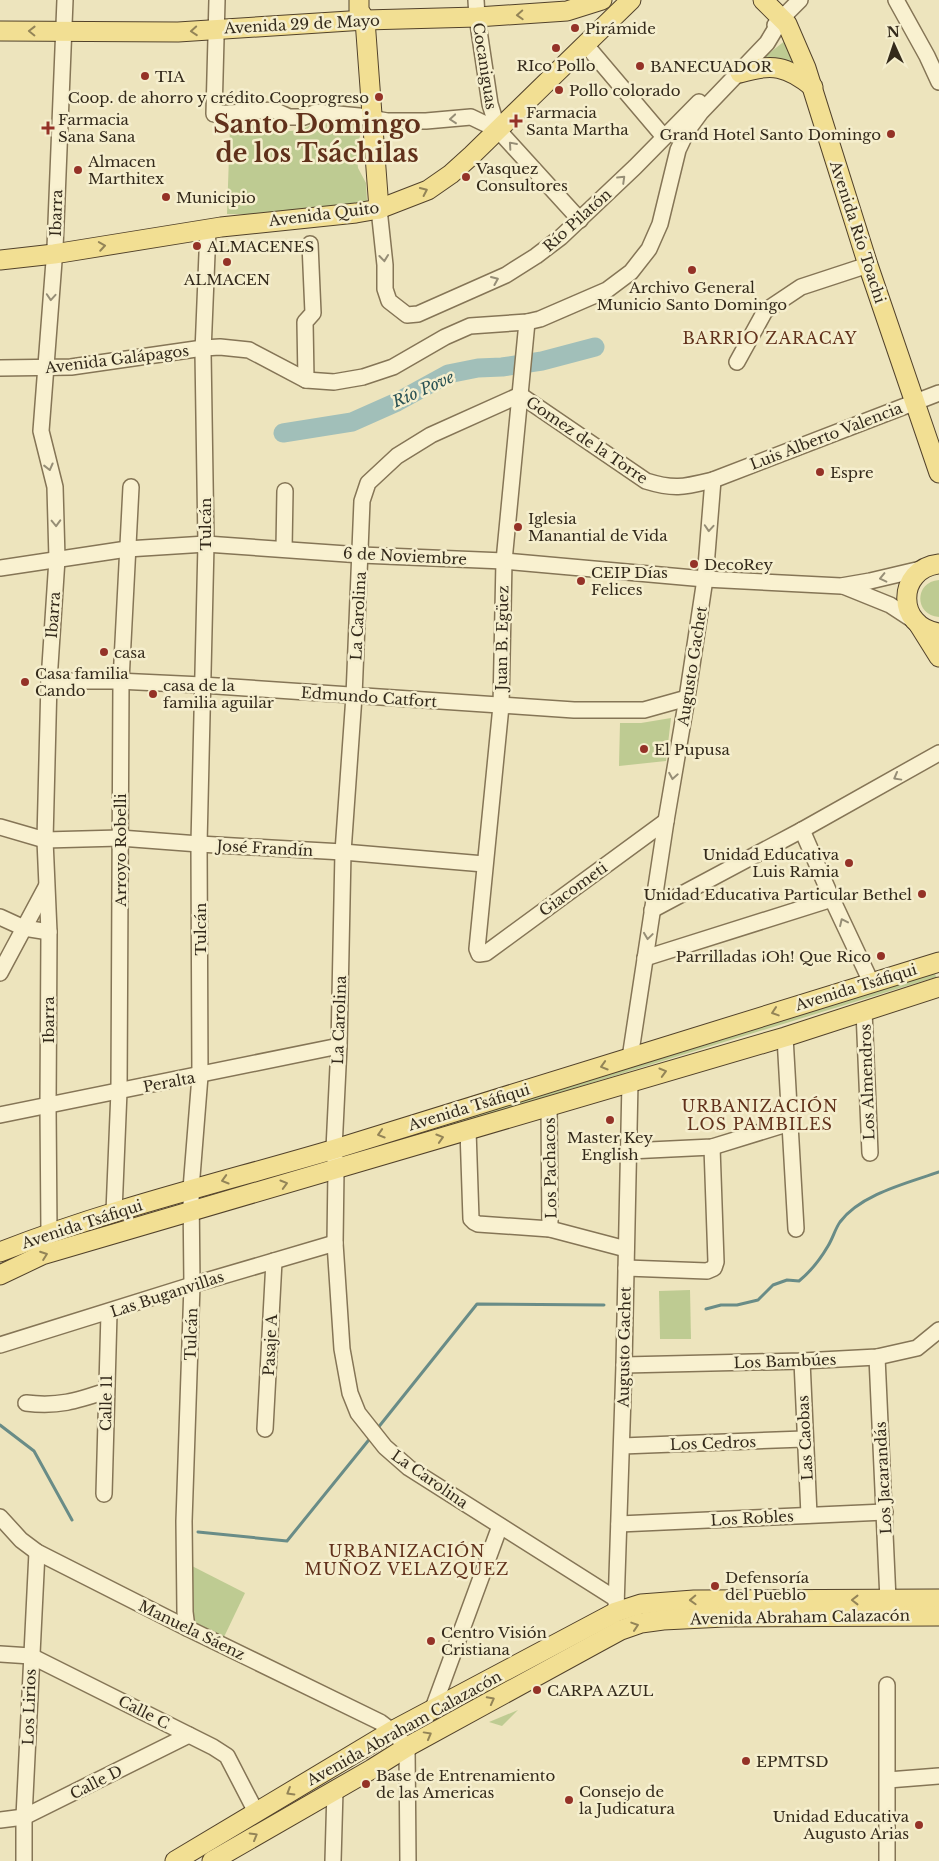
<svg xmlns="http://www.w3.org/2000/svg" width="939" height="1861" font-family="'Libre Baskerville',serif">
<rect width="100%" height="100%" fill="#ede4bd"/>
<g fill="#becb92">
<path d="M786,40L796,65H754Z"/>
<path d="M354,121L361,133L356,149L358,168L366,183L367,201L275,215L227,214L230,127L267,124L278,132L301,130L317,122Z"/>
<path d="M939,580V617C914,615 914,582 939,580Z"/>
<path d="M671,718L666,761L619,766L620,723H641Z"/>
<path d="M935,973L936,977L340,1160L339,1155Z"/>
<path d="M690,1290L691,1339H660L659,1291Z"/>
<path d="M190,1565L245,1593L224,1637L191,1621Z"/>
<path d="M518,1710L502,1726L489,1722Z"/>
</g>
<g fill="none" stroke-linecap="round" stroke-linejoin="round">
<g stroke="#698c87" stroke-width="3">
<path d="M706,1309L721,1305H737L758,1300L773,1285L787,1280L799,1281C810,1272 821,1258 828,1246C833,1238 835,1229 840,1222C861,1194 908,1183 939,1172"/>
<path d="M0,1425L34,1451L72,1520"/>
<path d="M377,1429L477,1304L604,1305"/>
<path d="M198,1532L287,1541L372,1436"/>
</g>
<path stroke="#a1bfb9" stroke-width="19" d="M283,433L352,422L397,402L448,374L478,368L502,367L542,361L595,347"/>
<g stroke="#857556" stroke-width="18">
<g id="minor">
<path d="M217,0L214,114L274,110L289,117H304L317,112L359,116L387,121H426L471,117L498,130"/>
<path d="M476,0L477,17L490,104L498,130L580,220"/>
<path d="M896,0L927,56L939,82"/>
<path d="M775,25L800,0"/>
<path d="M586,45L664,137"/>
<path d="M379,209L385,265V289L389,301L407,315L418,314L506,275L536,256L561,237L635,167L699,102"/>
<path d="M527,322L504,561L501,706L477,949L479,954L486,953L666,821"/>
<path d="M737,362L765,311L801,287L868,265"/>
<path d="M0,368L71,367L203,348L220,347L249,350L306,380L334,382L363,377L393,367L445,337L470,326L527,322L540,319L607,290L631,272L649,249L660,224L678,150L687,131L701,112L767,43L782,18"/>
<path d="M306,380L305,322L313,313L310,244"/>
<path d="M520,395L431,435L397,456L368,483L362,501L354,696L343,852L339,1046L334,1149L336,1170L335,1243L342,1349L350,1393L358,1413L385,1447L409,1468L616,1599"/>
<path d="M520,395L646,481C675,490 684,487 713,480L939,393"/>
<path d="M284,549L285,491"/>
<path d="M0,568L127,549L206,544L361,555L504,561L705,579L841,586L870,581L925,568"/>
<path d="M843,586L890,605L916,622"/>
<path d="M49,681H117L202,685L574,710H644L687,698"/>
<path d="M0,827L45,840L120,838L199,844L343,852L484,864"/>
<path d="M802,830L832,899L871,982"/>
<path d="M652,910L802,830L939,753"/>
<path d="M0,917L24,928L49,932"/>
<path d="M645,958L832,899"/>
<path d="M0,973L46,887"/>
<path d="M864,1011L870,1153"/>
<path d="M785,1037L796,1229"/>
<path d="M630,1058L666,821L687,698L705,579L713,480"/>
<path d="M549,1106L550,1229"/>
<path d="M0,1115L339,1046"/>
<path d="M468,1130L471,1219L474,1222L478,1224L550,1229L626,1249"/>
<path d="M629,1151L712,1147L790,1123"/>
<path d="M114,1212L119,1091L121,681L131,487"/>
<path d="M49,1233L48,1107L49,932L45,840L49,681L57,559L55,487L41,431L55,248L65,0"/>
<path d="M626,1268L707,1271L714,1268L716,1262L712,1147"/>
<path d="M0,1345L192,1285L335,1243"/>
<path d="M877,1357L888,1600"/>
<path d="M802,1361L809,1515"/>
<path d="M624,1365L802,1361L877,1357L917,1348L939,1330"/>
<path d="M26,1403C58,1407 76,1401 106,1391"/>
<path d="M265,1429L274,1261"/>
<path d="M622,1446L804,1439"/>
<path d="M104,1494L109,1313"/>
<path d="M0,1517L21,1540L37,1552L187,1628L380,1722L392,1731L407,1747L408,1861"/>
<path d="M619,1524L885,1512"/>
<path d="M616,1607L624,1365L630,1082"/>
<path d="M187,1628L185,1612L184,1521L192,1285L191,1189L200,1076L199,844L206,544L203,352L208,229"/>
<path d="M0,1654L31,1656L213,1747L227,1756L256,1812"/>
<path d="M432,1711L500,1526"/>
<path d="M888,1780L939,1776"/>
<path d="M0,1820L24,1817L189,1735"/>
<path d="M24,1861V1817L37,1552"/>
<path d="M333,1861L335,1790"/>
<path d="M887,1861V1685"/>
</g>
</g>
<g stroke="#52422b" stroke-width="21">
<g id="major">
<path d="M359,0V10L365,20L379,209"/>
<path d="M763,0L787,24L806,68L868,265L939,473"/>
<path d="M0,31L178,32L365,20L477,17L567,11L602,0"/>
<path d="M740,73C772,63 787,66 813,87"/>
<path d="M0,260L54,254L221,227L356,213L379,209L428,190L451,174L472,155L631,0"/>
<path d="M939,564C896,569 896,627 939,633"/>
<path d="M919,625L939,657"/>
<path d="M0,1252C109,1209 223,1182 335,1149C537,1088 737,1023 939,962"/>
<path d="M0,1275L42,1255L785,1037L939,987"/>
<path d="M175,1861L392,1731L616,1612L641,1604L694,1600L939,1599"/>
<path d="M212,1861L372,1769L407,1747L597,1643L621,1630L641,1623L663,1620L725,1617L939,1616"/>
</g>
</g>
<use href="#minor" stroke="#f9f1d0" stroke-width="15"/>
<use href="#major" stroke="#f2df93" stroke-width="19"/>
</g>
<defs><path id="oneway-chevron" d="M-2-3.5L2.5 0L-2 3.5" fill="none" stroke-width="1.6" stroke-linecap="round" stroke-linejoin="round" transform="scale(1.25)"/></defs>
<g stroke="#938457">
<use href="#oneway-chevron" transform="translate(520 15) rotate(177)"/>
<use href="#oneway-chevron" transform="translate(32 31) rotate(-179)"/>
<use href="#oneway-chevron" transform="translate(194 31) rotate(176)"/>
<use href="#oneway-chevron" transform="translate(424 191) rotate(-25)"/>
<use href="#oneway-chevron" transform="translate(102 246) rotate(-9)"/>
<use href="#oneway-chevron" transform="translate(775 1012) rotate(162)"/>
<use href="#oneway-chevron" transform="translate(604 1066) rotate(163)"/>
<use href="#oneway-chevron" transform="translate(663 1072) rotate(-16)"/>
<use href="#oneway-chevron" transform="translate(381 1134) rotate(163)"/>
<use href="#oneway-chevron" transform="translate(440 1138) rotate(-17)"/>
<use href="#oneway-chevron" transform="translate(225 1180) rotate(164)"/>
<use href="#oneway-chevron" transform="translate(284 1184) rotate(-16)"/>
<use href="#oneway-chevron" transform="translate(44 1255) rotate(-20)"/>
<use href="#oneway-chevron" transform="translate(693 1600) rotate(178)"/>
<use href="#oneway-chevron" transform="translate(855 1600) rotate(-180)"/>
<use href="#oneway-chevron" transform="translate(635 1626) rotate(-18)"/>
<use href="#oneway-chevron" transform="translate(491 1700) rotate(-28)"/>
<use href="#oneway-chevron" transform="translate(428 1735) rotate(-29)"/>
<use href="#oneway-chevron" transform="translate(290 1792) rotate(149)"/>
<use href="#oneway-chevron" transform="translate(254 1836) rotate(-30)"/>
</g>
<g stroke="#968e76">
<use href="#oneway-chevron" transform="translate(453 119) rotate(175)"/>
<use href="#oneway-chevron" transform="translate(512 145) rotate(-131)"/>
<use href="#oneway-chevron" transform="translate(622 179) rotate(-44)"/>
<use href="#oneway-chevron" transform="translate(384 258) rotate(84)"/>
<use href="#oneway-chevron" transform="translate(495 280) rotate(-23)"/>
<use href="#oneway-chevron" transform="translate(51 297) rotate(94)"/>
<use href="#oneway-chevron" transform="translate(49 467) rotate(76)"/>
<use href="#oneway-chevron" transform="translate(56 523) rotate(88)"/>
<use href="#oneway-chevron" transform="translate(709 528) rotate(94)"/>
<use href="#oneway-chevron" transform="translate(883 578) rotate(167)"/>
<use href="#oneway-chevron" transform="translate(673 776) rotate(100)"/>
<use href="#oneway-chevron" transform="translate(897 777) rotate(151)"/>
<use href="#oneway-chevron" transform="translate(843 922) rotate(-115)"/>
<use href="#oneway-chevron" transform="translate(648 936) rotate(98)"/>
</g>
<g fill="#943227" stroke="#f5eecd" stroke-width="2">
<circle cx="575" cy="28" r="5"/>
<circle cx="556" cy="48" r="5"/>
<circle cx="640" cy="66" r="5"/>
<circle cx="145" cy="76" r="5"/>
<circle cx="559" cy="90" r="5"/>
<circle cx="379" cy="97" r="5"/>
<path d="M513.5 113.5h5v5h5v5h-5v5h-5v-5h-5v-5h5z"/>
<path d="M45.5 120.5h5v5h5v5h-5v5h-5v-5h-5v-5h5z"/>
<circle cx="891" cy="134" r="5"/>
<circle cx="78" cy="170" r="5"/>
<circle cx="466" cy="177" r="5"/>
<circle cx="166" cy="197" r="5"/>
<circle cx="197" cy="246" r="5"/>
<circle cx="227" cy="262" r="5"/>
<circle cx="692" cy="270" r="5"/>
<circle cx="820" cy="472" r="5"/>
<circle cx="518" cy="527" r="5"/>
<circle cx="694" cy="564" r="5"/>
<circle cx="581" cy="581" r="5"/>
<circle cx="104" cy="652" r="5"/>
<circle cx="25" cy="682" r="5"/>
<circle cx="153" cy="694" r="5"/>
<circle cx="644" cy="749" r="5"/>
<circle cx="849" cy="863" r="5"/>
<circle cx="922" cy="894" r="5"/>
<circle cx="881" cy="956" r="5"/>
<circle cx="610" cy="1120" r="5"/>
<circle cx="715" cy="1586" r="5"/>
<circle cx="431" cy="1641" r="5"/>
<circle cx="537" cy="1690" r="5"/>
<circle cx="746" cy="1761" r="5"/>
<circle cx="366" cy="1784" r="5"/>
<circle cx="569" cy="1800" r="5"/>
<circle cx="919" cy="1825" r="5"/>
</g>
<g text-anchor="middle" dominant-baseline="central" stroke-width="5" stroke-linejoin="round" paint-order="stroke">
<g font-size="15" fill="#342a1b" stroke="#f5eecd">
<text transform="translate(302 24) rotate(-3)">Avenida 29 de Mayo</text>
<text transform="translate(485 66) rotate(81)">Cocaniguas</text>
<text transform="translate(56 213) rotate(-88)">Ibarra</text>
<text transform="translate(324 214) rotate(-7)">Avenida Quito</text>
<text transform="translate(577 220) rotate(-42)">Río Pilatón</text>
<text transform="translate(858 232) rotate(72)">Avenida Río Toachi</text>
<text transform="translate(117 359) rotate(-7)">Avenida Galápagos</text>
<text transform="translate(826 436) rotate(-21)">Luis Alberto Valencia</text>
<text transform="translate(587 440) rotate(34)">Gomez de la Torre</text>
<text transform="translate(205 524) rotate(-90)">Tulcán</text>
<text transform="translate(405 556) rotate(3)">6 de Noviembre</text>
<text transform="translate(53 615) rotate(-86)">Ibarra</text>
<text transform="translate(358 616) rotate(-87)">La Carolina</text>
<text transform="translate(502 638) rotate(-89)">Juan B. Egüez</text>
<text transform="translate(692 666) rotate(-81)">Augusto Gachet</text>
<text transform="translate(369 697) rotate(4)">Edmundo Catfort</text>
<text transform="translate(265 848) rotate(3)">José Frandín</text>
<text transform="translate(120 850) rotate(-90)">Arroyo Robelli</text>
<text transform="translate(573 889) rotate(-36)">Giacometi</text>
<text transform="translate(200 929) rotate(-90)">Tulcán</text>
<text transform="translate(856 987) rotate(-17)">Avenida Tsáfiqui</text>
<text transform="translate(48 1020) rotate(-90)">Ibarra</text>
<text transform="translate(339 1020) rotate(-88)">La Carolina</text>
<text transform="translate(169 1082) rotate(-11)">Peralta</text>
<text transform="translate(867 1082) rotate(-92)">Los Almendros</text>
<text transform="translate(469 1107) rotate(-17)">Avenida Tsáfiqui</text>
<text transform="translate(550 1168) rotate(-91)">Los Pachacos</text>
<text transform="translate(82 1224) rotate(-18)">Avenida Tsáfiqui</text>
<text transform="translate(167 1294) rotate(-18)">Las Buganvillas</text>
<text transform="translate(191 1334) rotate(-88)">Tulcán</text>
<text transform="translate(270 1345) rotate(-87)">Pasaje A</text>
<text transform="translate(624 1347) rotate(-89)">Augusto Gachet</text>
<text transform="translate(785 1361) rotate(-2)">Los Bambúes</text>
<text transform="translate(106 1403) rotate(-89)">Calle 11</text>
<text transform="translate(805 1438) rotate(-93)">Las Caobas</text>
<text transform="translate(713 1443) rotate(-2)">Los Cedros</text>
<text transform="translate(883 1478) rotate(-93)">Los Jacarandás</text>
<text transform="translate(430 1479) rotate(35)">La Carolina</text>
<text transform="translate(752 1518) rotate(-3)">Los Robles</text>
<text transform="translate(800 1617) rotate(-1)">Avenida Abraham Calazacón</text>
<text transform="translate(192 1630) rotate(26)">Manuela Sáenz</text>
<text transform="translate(29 1707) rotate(-88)">Los Lirios</text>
<text transform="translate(144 1712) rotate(27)">Calle C</text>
<text transform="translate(404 1728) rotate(-29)">Avenida Abraham Calazacón</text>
<text transform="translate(96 1782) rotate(-27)">Calle D</text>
</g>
<g font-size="15" fill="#342a1b" stroke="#f5eecd" text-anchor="start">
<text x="585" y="28">Pirámide</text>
<text x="556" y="65" text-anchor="middle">RIco Pollo</text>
<text x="650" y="66">BANECUADOR</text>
<text x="155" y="76">TIA</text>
<text x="569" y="90">Pollo colorado</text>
<text x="369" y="97" text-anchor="end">Coop. de ahorro y crédito Cooprogreso</text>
<text x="526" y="112">Farmacia<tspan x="526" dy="17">Santa Martha</tspan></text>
<text x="58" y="119">Farmacia<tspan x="58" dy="17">Sana Sana</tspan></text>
<text x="881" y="134" text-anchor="end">Grand Hotel Santo Domingo</text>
<text x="88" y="161">Almacen<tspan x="88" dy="17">Marthitex</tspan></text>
<text x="476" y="168">Vasquez<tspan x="476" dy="17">Consultores</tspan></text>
<text x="176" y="197">Municipio</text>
<text x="207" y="246">ALMACENES</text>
<text x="227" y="279" text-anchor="middle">ALMACEN</text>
<text x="692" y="287" text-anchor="middle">Archivo General<tspan x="692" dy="17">Municio Santo Domingo</tspan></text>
<text x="830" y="472">Espre</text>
<text x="528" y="518">Iglesia<tspan x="528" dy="17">Manantial de Vida</tspan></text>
<text x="704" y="564">DecoRey</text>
<text x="591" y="572">CEIP Días<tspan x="591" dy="17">Felices</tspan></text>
<text x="114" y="652">casa</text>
<text x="35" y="673">Casa familia<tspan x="35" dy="17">Cando</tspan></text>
<text x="163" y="685">casa de la<tspan x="163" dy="17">familia aguilar</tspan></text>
<text x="654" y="749">El Pupusa</text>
<text x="839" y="854" text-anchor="end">Unidad Educativa<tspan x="839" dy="17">Luis Ramia</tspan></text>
<text x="912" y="894" text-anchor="end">Unidad Educativa Particular Bethel</text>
<text x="871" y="956" text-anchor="end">Parrilladas ¡Oh! Que Rico</text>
<text x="610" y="1137" text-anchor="middle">Master Key<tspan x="610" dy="17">English</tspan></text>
<text x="725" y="1577">Defensoría<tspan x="725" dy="17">del Pueblo</tspan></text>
<text x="441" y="1632">Centro Visión<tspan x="441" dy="17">Cristiana</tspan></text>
<text x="547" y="1690">CARPA AZUL</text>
<text x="756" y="1761">EPMTSD</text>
<text x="376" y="1775">Base de Entrenamiento<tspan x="376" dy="17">de las Americas</tspan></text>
<text x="579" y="1791">Consejo de<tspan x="579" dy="17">la Judicatura</tspan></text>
<text x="909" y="1816" text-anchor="end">Unidad Educativa<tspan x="909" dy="17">Augusto Arias</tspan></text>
</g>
<g font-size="16" letter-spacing="1" fill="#61311b" stroke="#f5eecd">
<text x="770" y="338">BARRIO ZARACAY</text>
<text x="760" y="1106">URBANIZACIÓN<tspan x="760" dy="18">LOS PAMBILES</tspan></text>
<text x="407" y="1551">URBANIZACIÓN<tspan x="407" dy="18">MUÑOZ VELAZQUEZ</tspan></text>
</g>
<g font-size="16" font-style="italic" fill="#2a5254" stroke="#f5eecd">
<text transform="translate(423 389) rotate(-24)">Río Pove</text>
</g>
<g font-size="25" font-weight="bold" fill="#61311b" stroke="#f5eecd">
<text x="317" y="124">Santo Domingo<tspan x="317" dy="29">de los Tsáchilas</tspan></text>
</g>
</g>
<g transform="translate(894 45) rotate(357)" stroke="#f5eecd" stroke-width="4" paint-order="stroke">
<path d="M0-4L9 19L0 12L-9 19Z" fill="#342a1b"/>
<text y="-8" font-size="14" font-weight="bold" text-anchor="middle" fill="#342a1b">N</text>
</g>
</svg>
